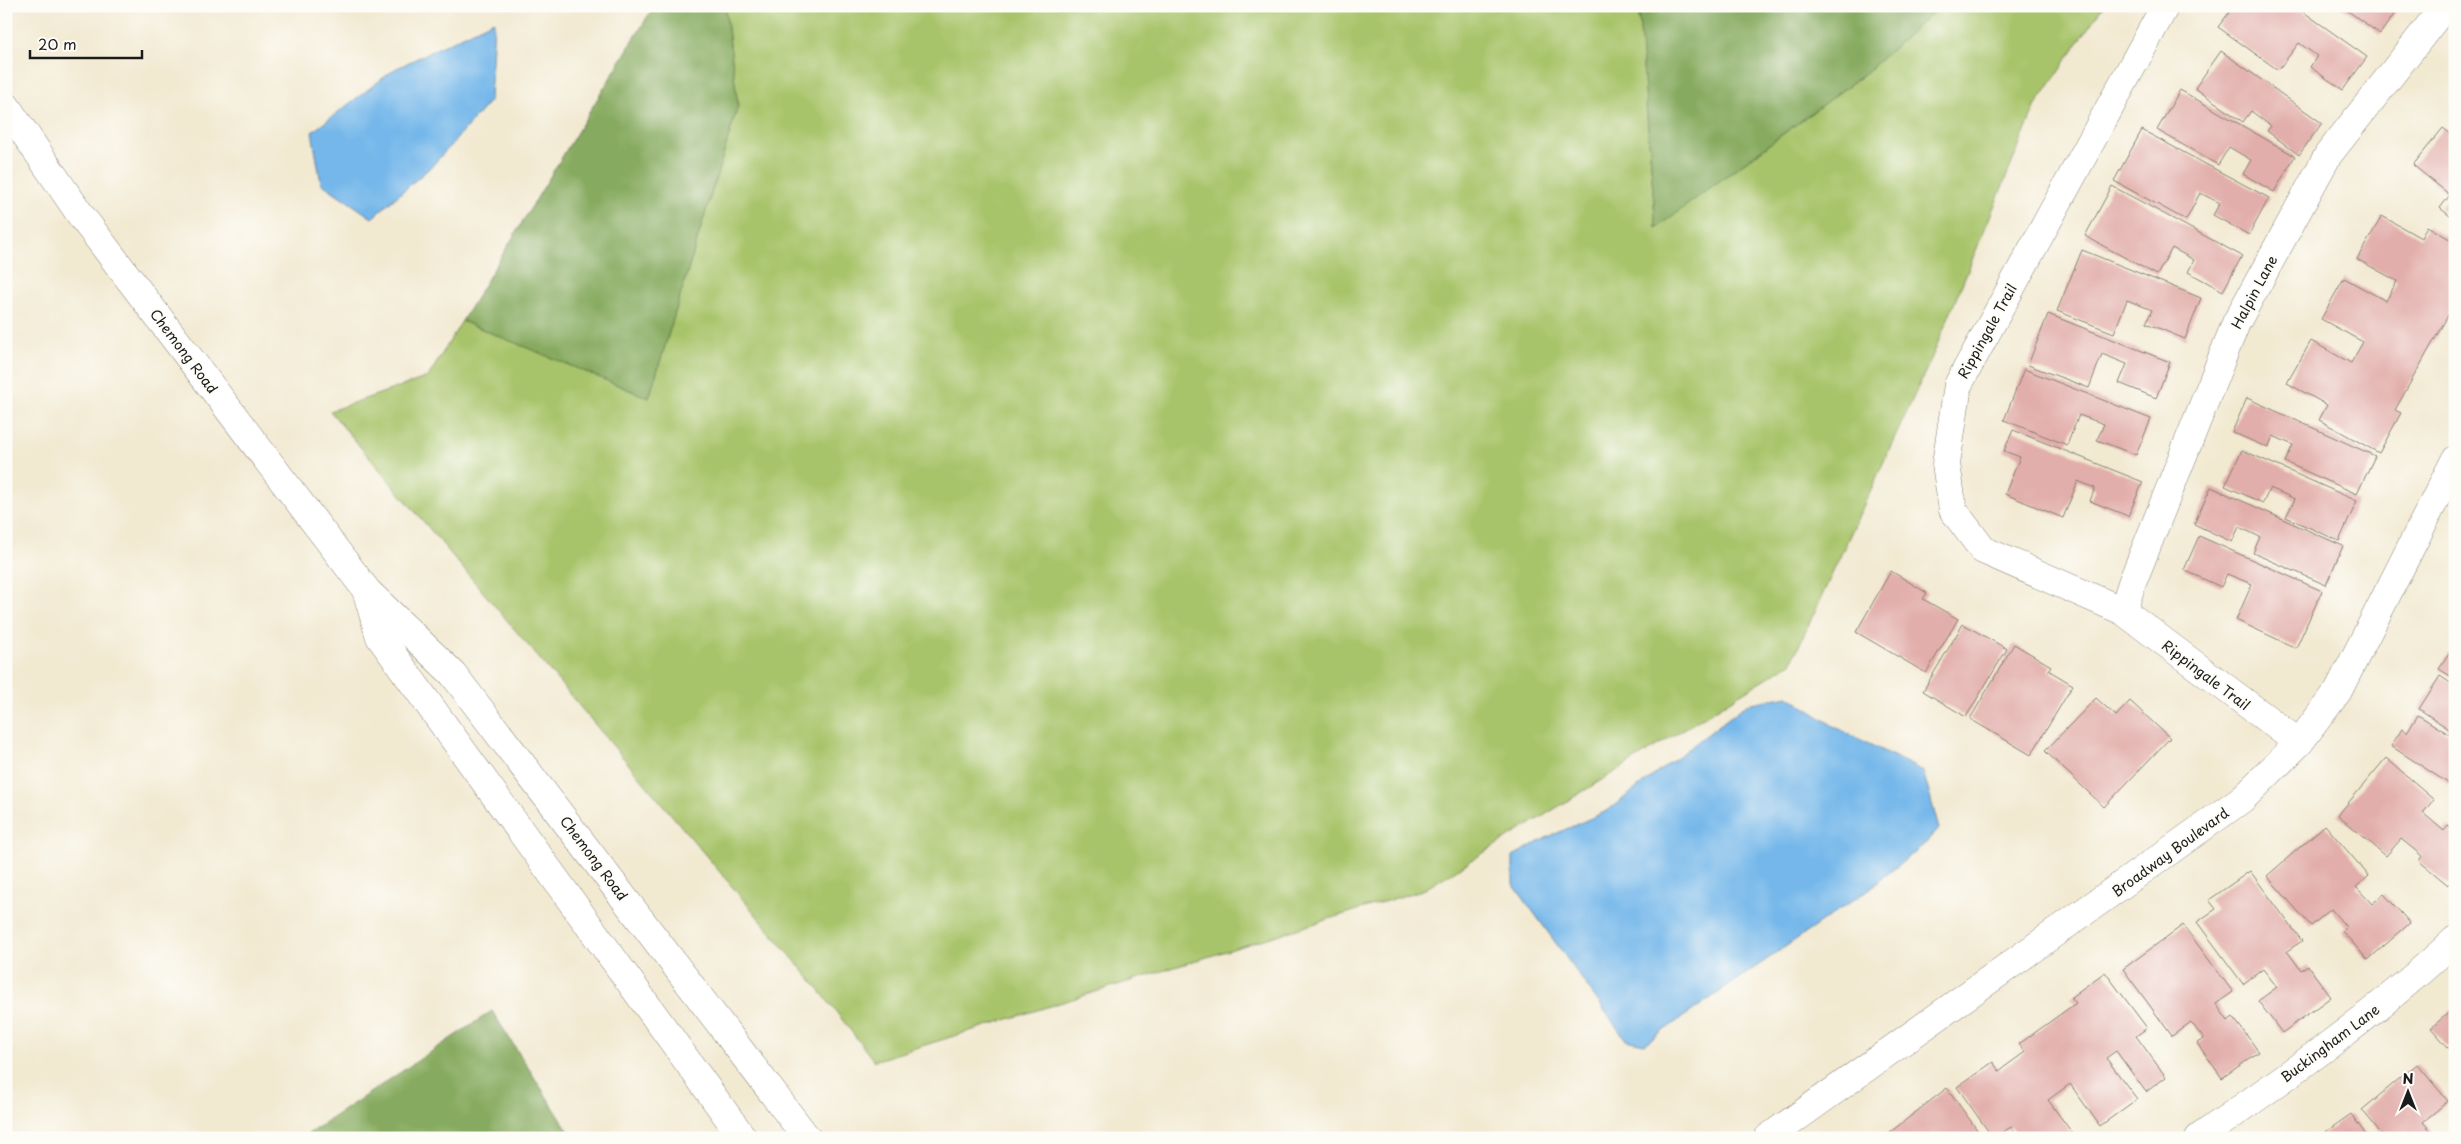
<svg xmlns="http://www.w3.org/2000/svg" width="2461" height="1144" font-family="'Playpen Sans',sans-serif">
<rect width="100%" height="100%" fill="#fdfcf7"/>
<filter id="ink" filterUnits="userSpaceOnUse"><feTurbulence type="fractalNoise" baseFrequency=".02" numOctaves="2"/><feDisplacementMap in="SourceGraphic" scale="10" xChannelSelector="R" yChannelSelector="G"/><feConvolveMatrix kernelMatrix="1 2 1 2 8 2 1 2 1" color-interpolation-filters="sRGB"/></filter>
<filter id="wash" filterUnits="userSpaceOnUse"><feTurbulence type="fractalNoise" baseFrequency=".0096" numOctaves="4" result="noise"/><feDisplacementMap in="SourceGraphic" scale="20" xChannelSelector="R" yChannelSelector="G"/><feGaussianBlur stdDeviation="1.12" result="paint"/><feColorMatrix in="noise" values="0 0 0 0 0 0 0 0 0 0 0 0 0 0 0 0 0 1.4 0 .05"/><feComposite in="paint" operator="in"/></filter>
<g filter="url(#wash)">
<rect width="100%" height="100%" fill="#f2e9d1"/>
<path fill="#a8c46b" stroke="#627044" d="M725,6H1642L1639,16L1656,228L1868,71L1940,6H2103L2036,105L1932,357L1791,663L1425,889L874,1061L817,987L330,411L428,377L462,321L649,398L738,106Z"/>
<g fill="#86aa5f" stroke="#51633e">
<path d="M654,6H725L738,106L649,398L462,321Z"/>
<path d="M1642,6H1940L1868,71L1656,228L1639,16Z"/>
<path d="M492,1011L573,1138H302Z"/>
</g>
<g fill="#75b7ea" stroke="#486a83">
<path d="M494,21L490,101L433,165L372,218L321,183L312,132L395,69Z"/>
<path d="M1788,696L1835,727L1923,771L1939,829L1927,842L1868,890L1644,1044L1626,1040L1513,884V856L1546,838L1607,811L1747,704Z"/>
</g>
<g id="blocks">
<g fill="#e2aeab">
<path d="M2234,6H2295L2367,57L2343,90L2310,67L2317,56L2299,43L2278,70L2218,27Z"/>
<path d="M2341,6H2400L2380,34Z"/>
<path d="M2221,51L2322,123L2299,155L2267,131L2271,126L2251,111L2243,122L2195,88Z"/>
<path d="M2180,90L2295,156L2274,192L2243,174L2251,160L2229,147L2218,165L2157,130Z"/>
<path d="M2443,128L2455,137V220L2440,208L2450,195L2413,165Z"/>
<path d="M2142,130L2269,198L2249,235L2213,215L2220,203L2200,193L2186,220L2114,181Z"/>
<path d="M2112,186L2242,256L2223,291L2188,272L2194,260L2172,248L2157,275L2085,236Z"/>
<path d="M2382,216L2421,238L2427,226L2455,242V303L2395,410L2401,413L2379,453L2319,420L2327,405L2287,383L2311,341L2351,363L2363,342L2321,319L2344,278L2386,301L2397,281L2357,259Z"/>
<path d="M2082,250L2201,298L2185,339L2146,323L2152,310L2127,300L2114,333L2057,311Z"/>
<path d="M2048,314L2170,362L2156,398L2119,383L2127,364L2102,354L2089,388L2028,365Z"/>
<path d="M2024,369L2151,419L2136,455L2097,440L2104,424L2079,415L2067,445L2004,420Z"/>
<path d="M2247,398L2375,456L2357,494L2285,462L2293,445L2273,436L2268,448L2232,432Z"/>
<path d="M2013,430L2143,482L2128,516L2090,501L2095,488L2078,481L2063,518L2005,494L2020,457L2004,451Z"/>
<path d="M2242,450L2357,501L2339,541L2286,517L2295,499L2270,488L2263,503L2225,486Z"/>
<path d="M2211,487L2343,546L2326,585L2253,553L2260,537L2239,527L2232,542L2194,524Z"/>
<path d="M2199,536L2322,591L2296,648L2236,620L2252,584L2227,574L2221,587L2184,570Z"/>
<path d="M1891,571L1927,593L1923,599L1958,619L1926,673L1856,632Z"/>
<path d="M1963,624L2007,649L1966,717L1923,691Z"/>
<path d="M2014,644L2051,666L2048,670L2073,685L2031,755L1970,719Z"/>
<path d="M2455,645V679L2439,669Z"/>
<path d="M2440,676L2455,686V733L2419,709Z"/>
<path d="M2096,698L2116,716L2130,701L2170,738L2104,807L2045,751Z"/>
<path d="M2418,715L2455,738L2454,787L2391,746L2402,729L2407,733Z"/>
<path d="M2386,758L2434,799L2423,813L2444,831L2448,826L2455,831V877L2448,885L2419,861L2422,856L2401,839L2386,856L2338,815Z"/>
<path d="M2325,825L2369,876L2356,887L2372,904L2384,894L2410,923L2368,960L2342,931L2346,927L2331,909L2311,926L2267,876Z"/>
<path d="M2250,871L2302,941L2287,951L2301,970L2308,966L2331,997L2282,1033L2258,1001L2277,987L2263,969L2243,984L2197,922L2216,909L2209,900Z"/>
<path d="M2183,925L2233,992L2216,1004L2228,1021L2233,1017L2259,1052L2222,1078L2197,1043L2204,1039L2191,1022L2172,1036L2123,969Z"/>
<path d="M2105,972L2147,1028L2136,1036L2166,1077L2146,1092L2116,1051L2106,1058L2137,1099L2100,1126L2070,1084L2048,1100L2076,1138H2019L2011,1127L1993,1138L1957,1087L1993,1062L1999,1071L2025,1052L2019,1044L2076,1003L2071,997Z"/>
<path d="M2455,1007V1055L2431,1028Z"/>
<path d="M2417,1064L2448,1101L2423,1122L2437,1138H2385L2362,1110Z"/>
<path d="M1947,1088L1983,1138H1887L1885,1136Z"/>
<path d="M2351,1114L2368,1138H2317Z"/>
</g>
</g>
</g>
<g filter="url(#ink)">
<use href="#blocks" fill-opacity="0" stroke="#878276" stroke-width="1"/>
<g fill="none" stroke-linecap="round" stroke-linejoin="round">
<g stroke="#878276" stroke-width="29">
<g id="minor">
<path d="M2165,6L1958,385L1946,464L1953,510L1983,550L2123,611L2299,743"/>
<path d="M2123,611L2132,583L2236,323L2328,155L2445,6"/>
<path d="M1768,1138L2242,799L2299,743L2338,691L2455,460"/>
<path d="M2199,1138C2288,1076 2376,1014 2455,940"/>
</g>
</g>
<g stroke="#878276" stroke-width="29">
<g id="major">
<path d="M6,106L82,217L367,591L453,674L807,1138"/>
<path d="M367,593L380,637L743,1138"/>
</g>
</g>
<use href="#minor" stroke="#fff" stroke-width="28"/>
<use href="#major" stroke="#fff" stroke-width="28"/>
</g>
</g>
<g text-anchor="middle" dominant-baseline="central" stroke-width="4" stroke-linejoin="round" paint-order="stroke">
<g font-size="14" fill="#1c1c1c" stroke="#fdfcf7">
<text transform="translate(2254 292) rotate(-62)">Halpin Lane</text>
<text transform="translate(1987 331) rotate(-61)">Rippingale Trail</text>
<text transform="translate(184 351) rotate(53)">Chemong Road</text>
<text transform="translate(2206 675) rotate(37)">Rippingale Trail</text>
<text transform="translate(2170 852) rotate(-36)">Broadway Boulevard</text>
<text transform="translate(594 858) rotate(53)">Chemong Road</text>
<text transform="translate(2330 1043) rotate(-37)">Buckingham Lane</text>
</g>
</g>
<rect width="2461" height="1144" fill="none" stroke="#fdfcf7" stroke-width="25"/>
<g transform="translate(2408 1092)" stroke="#fdfcf7" stroke-width="4" paint-order="stroke">
<path d="M0-4L9 19L0 12L-9 19Z" fill="#1c1c1c"/>
<text y="-8" font-size="14" font-weight="bold" text-anchor="middle" fill="#1c1c1c">N</text>
</g>
<path d="M30 50v8h112v-8" fill="none" stroke="#1c1c1c" stroke-width="2.5"/>
<text x="38" y="50" font-size="15" fill="#1c1c1c" stroke="#fdfcf7" stroke-width="4" paint-order="stroke">20 m</text>
</svg>
